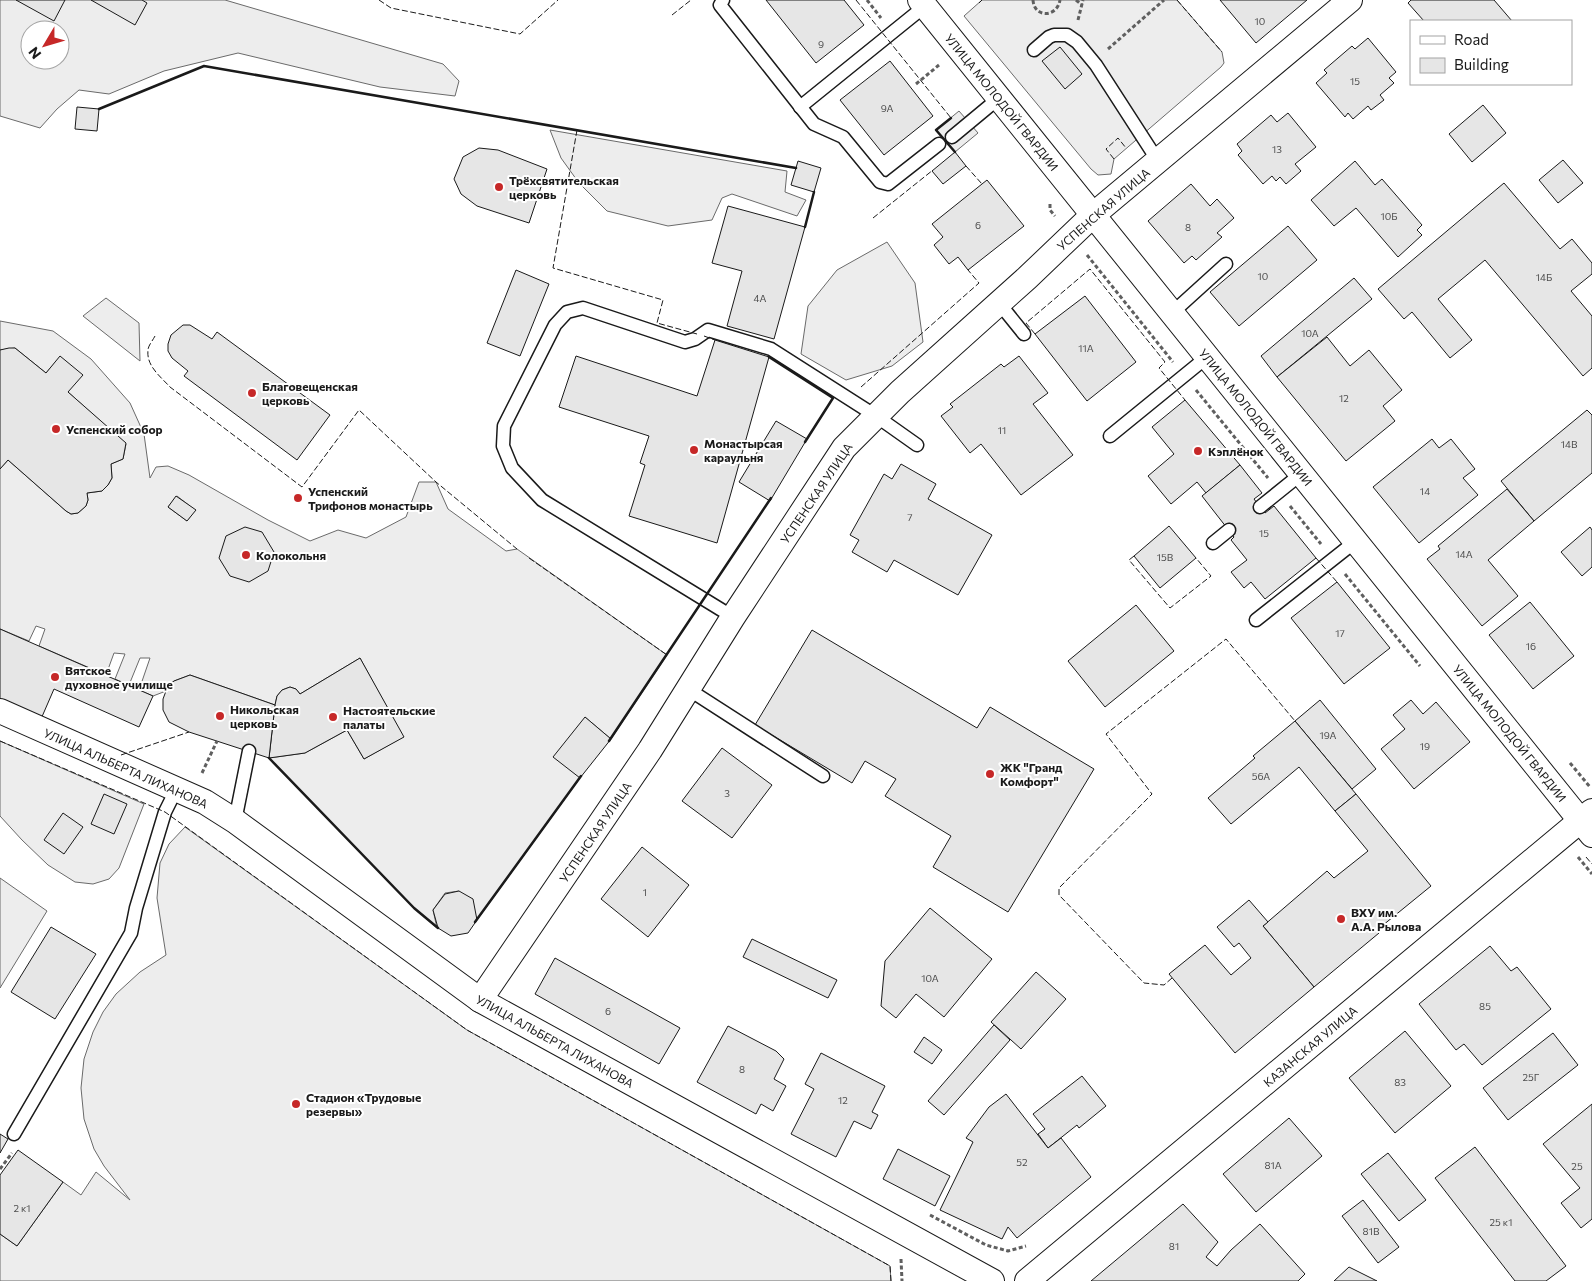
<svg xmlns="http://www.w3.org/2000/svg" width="1592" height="1281" font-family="Commissioner,sans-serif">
<rect width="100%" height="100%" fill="#fff"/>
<g fill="#ededed" stroke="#6a6a6a" fill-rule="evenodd">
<path d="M0,0H225L443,64L459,81L455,96L380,87L238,53L164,71L109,94L79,90L57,109L40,128L0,116ZM30,30H60V60H30Z"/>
<path d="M982,0H1177L1222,52L1224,63L1221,67L1114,159L1111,174L1098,175L1091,169L964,16Z"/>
<path d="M959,111L978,133L955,152L936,130Z"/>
<path d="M550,130L787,171L785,192L806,200L797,216L732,194L722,198L712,220L668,226L607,211L579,183L561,158Z"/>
<path d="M887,242L915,283L923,342L892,366L846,380L801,354L808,306L837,270Z"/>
<path d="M106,298L139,323L140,361L83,316Z"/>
<path d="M0,321L53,331L91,359L130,403L144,434L150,478L156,467L168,466L189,475L268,520L310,541L338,530L366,538L406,517L419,482H436L448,509L506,551L517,549L667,655L611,739L585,717L580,778L477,920L459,891L445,893L433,910L437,928L414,908L269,758L305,753L347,730L364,759L403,737L360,658L300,694L296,689L290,687L282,690L277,696L275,705L190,675L174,681L169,685L166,691L153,696L139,690L150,658H140L129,685L115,679L125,654L114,653L106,675L39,646L45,629L36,626L29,641L0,629V469L8,460L66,511L71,514L78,513L86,506L88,500L87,493L102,491L108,485L112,478L111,464L123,459L126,444L68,392L60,357L46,373L15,348L0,350ZM177,496L195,510L187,521L168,507Z"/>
<path d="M0,741L144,804L119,868L109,879L93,884L75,882L48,865L22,840L0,816Z"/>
<path d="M185,827L467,1030L890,1266L891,1281H0V1234L17,1246L63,1182L81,1195L96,1172L130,1200L104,1166L94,1149L84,1119L81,1088L84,1059L93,1032L103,1012L116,994L140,972L166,955L157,898L160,863L169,844Z"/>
<path d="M0,878L47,911L0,988Z"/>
</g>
<g fill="#e6e6e6" stroke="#1a1a1a">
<path d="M16,0H65L54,21Z"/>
<path d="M91,0H142L147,3L135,25Z"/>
<path d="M766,0H844L864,25L816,63Z"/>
<path d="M1220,0H1307L1256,43Z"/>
<path d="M1411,0H1494L1512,21H1424L1408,3Z"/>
<path d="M1368,38L1396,72L1389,78L1394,83L1380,95L1384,100L1371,110L1368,106L1353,119L1348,113L1345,117L1316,83L1327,73L1324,70L1352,46L1355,49Z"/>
<path d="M1060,47L1082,74L1065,89L1042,61Z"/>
<path d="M890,61L933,116L884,155L840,100Z"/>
<path d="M1483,105L1506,133L1472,162L1449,134Z"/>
<path d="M77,107L99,109L97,131L75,129Z"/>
<path d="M1288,113L1316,147L1295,164L1301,171L1286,184L1280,177L1276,181L1272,176L1263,184L1238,155L1242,151L1237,144L1271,115L1277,122Z"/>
<path d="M479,148L498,150L547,169L529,223L477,206L461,194L454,179L463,157Z"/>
<path d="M955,152L966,166L943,184L932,171Z"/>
<path d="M1563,160L1583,183L1558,203L1539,180Z"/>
<path d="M798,161L821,168L814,192L791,185Z"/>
<path d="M1355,161L1375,185L1382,179L1422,225L1417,230L1422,235L1398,257L1356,208L1334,226L1311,200Z"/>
<path d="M987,180L1024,226L968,270L958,257L949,264L934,245L943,237L932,224Z"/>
<path d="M1504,183L1560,249L1572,239L1592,263V274L1571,291L1592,316V368L1583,376L1485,260L1438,299L1472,340L1450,358L1412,312L1404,319L1378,289Z"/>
<path d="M1191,184L1210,206L1217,199L1234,218L1217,233L1222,237L1196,260L1192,256L1184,263L1148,221Z"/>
<path d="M728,206L805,227L774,339L727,326L742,271L712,263Z"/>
<path d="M1288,226L1317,260L1239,326L1210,292Z"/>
<path d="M516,270L549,284L520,356L487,343Z"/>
<path d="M1354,278L1372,299L1277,377L1261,356Z"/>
<path d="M1085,296L1136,362L1087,401L1035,334Z"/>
<path d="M183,325H190L212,339L217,332L330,415L297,460L184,376L188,371L172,358L168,351V344L171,335Z"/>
<path d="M1327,337L1350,366L1369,350L1402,390L1383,406L1395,421L1346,461L1277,377Z"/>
<path d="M715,340L769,357L717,543L629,516L645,465L640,463L649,436L559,407L576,356L697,396Z"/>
<path d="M9,348H15L46,373L60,356L83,375L68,392L126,443L123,459L111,464L112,478L108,485L102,491L87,493L88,500L86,506L78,513L71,514L66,511L8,460L0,469V350Z"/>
<path d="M1019,356L1048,393L1033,404L1073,455L1021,495L981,444L970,453L941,416L953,407L950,404L1001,364L1004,367Z"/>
<path d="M1185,400L1240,465L1206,493L1197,482L1171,504L1148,476L1174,454L1152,427Z"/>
<path d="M1587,410L1592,415V473L1534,521L1501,481Z"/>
<path d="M776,421L807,439L770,501L739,482Z"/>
<path d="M1432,439L1439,448L1451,439L1475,469L1463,478L1478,495L1419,543L1373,487Z"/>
<path d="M901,464L936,484L928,499L992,535L958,595L894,560L887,572L852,552L859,540L850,535L884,474L892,479Z"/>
<path d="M1240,465L1262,493L1254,499L1260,507L1265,513L1274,506L1316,558L1265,599L1251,582L1244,588L1231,572L1247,560L1231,540L1234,537L1202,496Z"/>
<path d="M1507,489L1534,521L1488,560L1518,596L1482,626L1427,559L1440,549L1438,546Z"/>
<path d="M176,496L196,510L187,521L168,507Z"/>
<path d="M1169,526L1196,558L1160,588L1134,556Z"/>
<path d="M245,527L262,532L274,552L268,571L249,582L230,576L219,558L226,536Z"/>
<path d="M1590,527L1592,530V567L1582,576L1561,552Z"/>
<path d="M1337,582L1390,648L1344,684L1291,618Z"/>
<path d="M1530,602L1574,656L1533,689L1489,635Z"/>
<path d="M1136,605L1174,651L1105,707L1068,661Z"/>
<path d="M0,629L153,696L139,727L54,689L41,719L0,701Z"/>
<path d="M812,630L977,728L990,707L1094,769L1008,912L933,867L951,836L885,796L896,779L865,761L852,783L755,725Z"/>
<path d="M360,658L404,737L364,759L347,730L305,753L269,758L275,705L277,696L282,690L290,687L296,689L300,694Z"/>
<path d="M190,675L275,705L269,758L189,732L169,722L163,710V699L166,691L169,685L174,681Z"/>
<path d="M1320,700L1376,769L1352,789L1295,721Z"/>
<path d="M1411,700L1423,714L1436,702L1470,742L1414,789L1381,749L1405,729L1393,715Z"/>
<path d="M585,717L611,739L580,778L553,757Z"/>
<path d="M1295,721L1356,794L1335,811L1299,767L1231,824L1208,798L1255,758L1253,756Z"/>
<path d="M722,748L772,785L732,838L682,801Z"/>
<path d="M104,794L127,804L114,834L91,824Z"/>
<path d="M1356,794L1431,886L1377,930L1379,933L1314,987L1263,926L1327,871L1334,878L1368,851L1335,811Z"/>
<path d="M63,813L83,827L64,854L44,840Z"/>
<path d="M642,847L689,885L648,937L601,899Z"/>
<path d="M459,891L473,899L477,920L468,933L451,936L438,928L433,910L445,894Z"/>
<path d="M1249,900L1268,922L1263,926L1314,987L1235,1053L1169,974L1205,945L1231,975L1251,958L1239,943L1234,947L1217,927Z"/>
<path d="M930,908L992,959L944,1017L916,994L896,1018L881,1006L885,961Z"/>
<path d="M51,927L96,954L55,1019L11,992Z"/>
<path d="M752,939L837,980L828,998L743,957Z"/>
<path d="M1490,946L1511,971L1517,967L1551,1009L1482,1065L1464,1044L1456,1050L1419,1004Z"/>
<path d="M555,958L680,1028L659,1064L535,994Z"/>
<path d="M1036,972L1066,999L1021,1049L991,1022Z"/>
<path d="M994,1025L1010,1040L944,1115L928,1101Z"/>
<path d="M728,1026L776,1051L784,1059L774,1079L786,1086L773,1111L761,1104L756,1114L697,1082Z"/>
<path d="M1405,1031L1451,1086L1395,1133L1349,1078Z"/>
<path d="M1553,1033L1578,1065L1508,1120L1483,1088Z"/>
<path d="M924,1037L942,1050L932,1064L914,1052Z"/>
<path d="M821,1053L885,1086L872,1112L878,1115L871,1129L854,1121L836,1157L791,1134L814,1089L805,1084Z"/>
<path d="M1082,1076L1106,1106L1079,1128L1077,1125L1048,1148L1038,1134L1045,1129L1033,1114Z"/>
<path d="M1006,1094L1048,1148L1061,1138L1091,1177L1017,1238L1008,1227L1002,1239L940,1210L973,1142L966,1138L989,1107Z"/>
<path d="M1592,1104V1219L1581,1228L1561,1203L1580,1188L1543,1144Z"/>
<path d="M1289,1118L1322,1156L1256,1212L1223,1174Z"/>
<path d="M0,1134L8,1139L0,1153Z"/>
<path d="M1475,1147L1566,1266L1546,1281H1515L1435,1178Z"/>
<path d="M898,1149L950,1176L935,1206L883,1179Z"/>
<path d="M18,1150L63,1182L17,1246L0,1234V1175Z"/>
<path d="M1388,1153L1426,1200L1399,1221L1361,1174Z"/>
<path d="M1363,1200L1399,1247L1378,1263L1342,1216Z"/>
<path d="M1183,1204L1218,1242L1206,1257L1217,1266L1231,1250L1260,1224L1305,1274L1298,1281H1091Z"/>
<path d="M1349,1267L1377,1281H1334Z"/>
</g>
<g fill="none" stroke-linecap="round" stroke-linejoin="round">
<g stroke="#1a1a1a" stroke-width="15">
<g id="lane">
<path d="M723,0L720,5L814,124L843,137L880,182L888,184L939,144"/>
<path d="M1034,50L1049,37L1054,35H1067L1077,42L1096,65L1158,161"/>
<path d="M800,107L925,6"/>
<path d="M952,137L999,98"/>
<path d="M999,303L1024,334"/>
<path d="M1172,313L1226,264"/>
<path d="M1110,436L1207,357"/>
<path d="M1260,507L1301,474"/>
<path d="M1213,543L1229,530"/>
<path d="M733,617L542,500L512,468L503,446L504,426L555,325L567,312L583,308L685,342L695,339L708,330L771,349L876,416L917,445"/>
<path d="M1256,620L1356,541"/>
<path d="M688,689L823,776"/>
<path d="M235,821L249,751"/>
<path d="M14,1134L131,933L136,908L165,812L176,790"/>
</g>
</g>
<g stroke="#1a1a1a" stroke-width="26">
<g id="street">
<path d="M920,0L1592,835"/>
<path d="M0,711L205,802L235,821L480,1000L992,1281"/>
<path d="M480,1000L650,750L733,617L844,448L900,392L1027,278L1093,215L1350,0"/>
<path d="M1027,1281L1592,811"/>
</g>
</g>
<g stroke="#5f5f5f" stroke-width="3" stroke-dasharray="4 2.5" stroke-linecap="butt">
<path d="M867,0L881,18"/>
<path d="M1033,0C1034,18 1057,18 1060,0"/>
<path d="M1076,0L1082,5"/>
<path d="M1078,20L1083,0"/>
<path d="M1108,49L1164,0"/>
<path d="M916,84L939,65"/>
<path d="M1050,204V210L1055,216"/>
<path d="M1087,255L1173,362"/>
<path d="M1196,390L1268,478"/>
<path d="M1290,506L1321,544"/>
<path d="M1345,574L1420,666"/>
<path d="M1570,763L1590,787"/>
<path d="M202,773L217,741"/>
<path d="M1578,857L1592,874"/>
<path d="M0,1169L12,1153"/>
<path d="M930,1215L986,1245L1008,1251L1026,1246"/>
<path d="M901,1259L902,1281"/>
</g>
<use href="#lane" stroke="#fff" stroke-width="12"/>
<use href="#street" stroke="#fff" stroke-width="24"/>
<g stroke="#1a1a1a" stroke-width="1" stroke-dasharray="6 2.5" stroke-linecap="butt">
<path d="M379,0L391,8L520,34L558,0"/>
<path d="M856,0L951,118L936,130L955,152L953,154"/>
<path d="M1177,0L1222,52"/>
<path d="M979,3L982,0"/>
<path d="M672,15L691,0"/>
<path d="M577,130L553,268L663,300L657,323L697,334"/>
<path d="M1114,159L1106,149L1118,138L1126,148"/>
<path d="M966,166L982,184"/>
<path d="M873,218L933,170"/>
<path d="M1035,334L1026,323L1090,269L1165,362L1159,368L1185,400"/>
<path d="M155,336C153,340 148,346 148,350C146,366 161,377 170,387L302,487L359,410L436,482L517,549"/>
<path d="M704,336L715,340"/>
<path d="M861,387L979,283L968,270"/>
<path d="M1134,556L1129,560L1170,608L1211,576L1196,558"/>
<path d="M529,558L667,655"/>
<path d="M1316,558L1337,582"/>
<path d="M0,741L165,812L467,1030L890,1266L891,1281"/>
<path d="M121,755L189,732"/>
<path d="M1586,857L1592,864"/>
<path d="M1172,978L1164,985L1144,983L1059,895V888L1152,794L1106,734L1226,639L1295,721"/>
</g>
<g stroke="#1a1a1a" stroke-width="2.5">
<path d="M99,109L204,66L796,168"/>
<path d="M951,118L936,130L955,152"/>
<path d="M805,227L814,192"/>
<path d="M769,357L833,398L805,442"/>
<path d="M609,741L771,498"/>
<path d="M269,758L414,908L438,928"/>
<path d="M475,922L581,776"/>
</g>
</g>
<g fill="#c62828" stroke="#fff" stroke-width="2">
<circle cx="499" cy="187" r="5"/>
<circle cx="252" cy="393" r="5"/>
<circle cx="56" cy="429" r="5"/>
<circle cx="694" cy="450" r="5"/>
<circle cx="1198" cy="451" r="5"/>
<circle cx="298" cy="498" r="5"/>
<circle cx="246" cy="555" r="5"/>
<circle cx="55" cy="677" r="5"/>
<circle cx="220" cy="716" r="5"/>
<circle cx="333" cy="717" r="5"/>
<circle cx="990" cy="774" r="5"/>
<circle cx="1341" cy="919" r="5"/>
<circle cx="296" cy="1104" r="5"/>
</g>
<g text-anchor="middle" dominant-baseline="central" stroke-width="4" stroke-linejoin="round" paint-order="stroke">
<g font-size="10" fill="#4d4d4d">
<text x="1260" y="21">10</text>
<text x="821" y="44">9</text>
<text x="1355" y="81">15</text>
<text x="887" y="108">9А</text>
<text x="1277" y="149">13</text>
<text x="1389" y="216">10Б</text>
<text x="978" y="225">6</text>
<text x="1188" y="227">8</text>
<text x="1263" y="276">10</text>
<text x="1544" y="277">14Б</text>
<text x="760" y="298">4А</text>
<text x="1310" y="333">10А</text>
<text x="1086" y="348">11А</text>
<text x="1344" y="398">12</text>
<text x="1002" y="430">11</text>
<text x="1569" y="444">14В</text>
<text x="1425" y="491">14</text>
<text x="910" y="517">7</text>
<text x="1264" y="533">15</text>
<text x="1464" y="554">14А</text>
<text x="1165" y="557">15В</text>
<text x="1340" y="633">17</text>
<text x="1531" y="646">16</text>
<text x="1328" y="735">19А</text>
<text x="1425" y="746">19</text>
<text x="1261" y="776">56А</text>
<text x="727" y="793">3</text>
<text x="645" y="892">1</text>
<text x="930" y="978">10А</text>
<text x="1485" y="1006">85</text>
<text x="608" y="1011">6</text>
<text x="742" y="1069">8</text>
<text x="1531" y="1077">25Г</text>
<text x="1400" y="1082">83</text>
<text x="843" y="1100">12</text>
<text x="1022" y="1162">52</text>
<text x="1273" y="1165">81А</text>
<text x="1577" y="1166">25</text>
<text x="22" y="1208">2 к1</text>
<text x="1501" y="1222">25 к1</text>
<text x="1371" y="1231">81В</text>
<text x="1174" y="1246">81</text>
</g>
<g font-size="12" fill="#1a1a1a" stroke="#fff">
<text transform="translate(1002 102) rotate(51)">УЛИЦА МОЛОДОЙ ГВАРДИИ</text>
<text transform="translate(1103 209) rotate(-41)">УСПЕНСКАЯ УЛИЦА</text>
<text transform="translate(1256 417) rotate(51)">УЛИЦА МОЛОДОЙ ГВАРДИИ</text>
<text transform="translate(816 493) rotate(-56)">УСПЕНСКАЯ УЛИЦА</text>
<text transform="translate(1510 733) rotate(51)">УЛИЦА МОЛОДОЙ ГВАРДИИ</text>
<text transform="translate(126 768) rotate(24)">УЛИЦА АЛЬБЕРТА ЛИХАНОВА</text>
<text transform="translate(595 832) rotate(-56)">УСПЕНСКАЯ УЛИЦА</text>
<text transform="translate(555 1041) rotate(29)">УЛИЦА АЛЬБЕРТА ЛИХАНОВА</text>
<text transform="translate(1310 1046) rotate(-40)">КАЗАНСКАЯ УЛИЦА</text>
</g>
<g font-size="12" font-weight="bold" fill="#1a1a1a" stroke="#fff" text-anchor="start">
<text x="509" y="180">Трёхсвятительская<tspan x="509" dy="14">церковь</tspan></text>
<text x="262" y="386">Благовещенская<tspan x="262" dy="14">церковь</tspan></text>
<text x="66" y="429">Успенский собор</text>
<text x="704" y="443">Монастырсая<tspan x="704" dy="14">караульня</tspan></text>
<text x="1208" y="451">Кэплёнок</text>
<text x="308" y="491">Успенский<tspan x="308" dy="14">Трифонов монастырь</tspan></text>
<text x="256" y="555">Колокольня</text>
<text x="65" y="670">Вятское<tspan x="65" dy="14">духовное училище</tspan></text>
<text x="230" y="709">Никольская<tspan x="230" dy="14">церковь</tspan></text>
<text x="343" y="710">Настоятельские<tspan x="343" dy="14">палаты</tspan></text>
<text x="1000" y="767">ЖК "Гранд<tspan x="1000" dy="14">Комфорт"</tspan></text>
<text x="1351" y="912">ВХУ им.<tspan x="1351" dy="14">А.А. Рылова</tspan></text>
<text x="306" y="1097">Стадион «Трудовые<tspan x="306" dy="14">резервы»</tspan></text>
</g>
</g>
<rect x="1410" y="20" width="162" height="65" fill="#ffffff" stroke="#a3a3a3"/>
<rect x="1420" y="36" width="25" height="8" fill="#ffffff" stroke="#a3a3a3"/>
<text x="1454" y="45" font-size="15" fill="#1a1a1a">Road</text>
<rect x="1420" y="58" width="25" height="15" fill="#e6e6e6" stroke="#a3a3a3"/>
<text x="1454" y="70" font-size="15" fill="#1a1a1a">Building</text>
<g transform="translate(45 45) rotate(232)"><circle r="24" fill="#ffffff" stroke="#a3a3a3"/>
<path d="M0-4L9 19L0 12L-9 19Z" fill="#c62828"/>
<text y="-8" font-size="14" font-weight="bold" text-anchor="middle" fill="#1a1a1a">N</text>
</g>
</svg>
